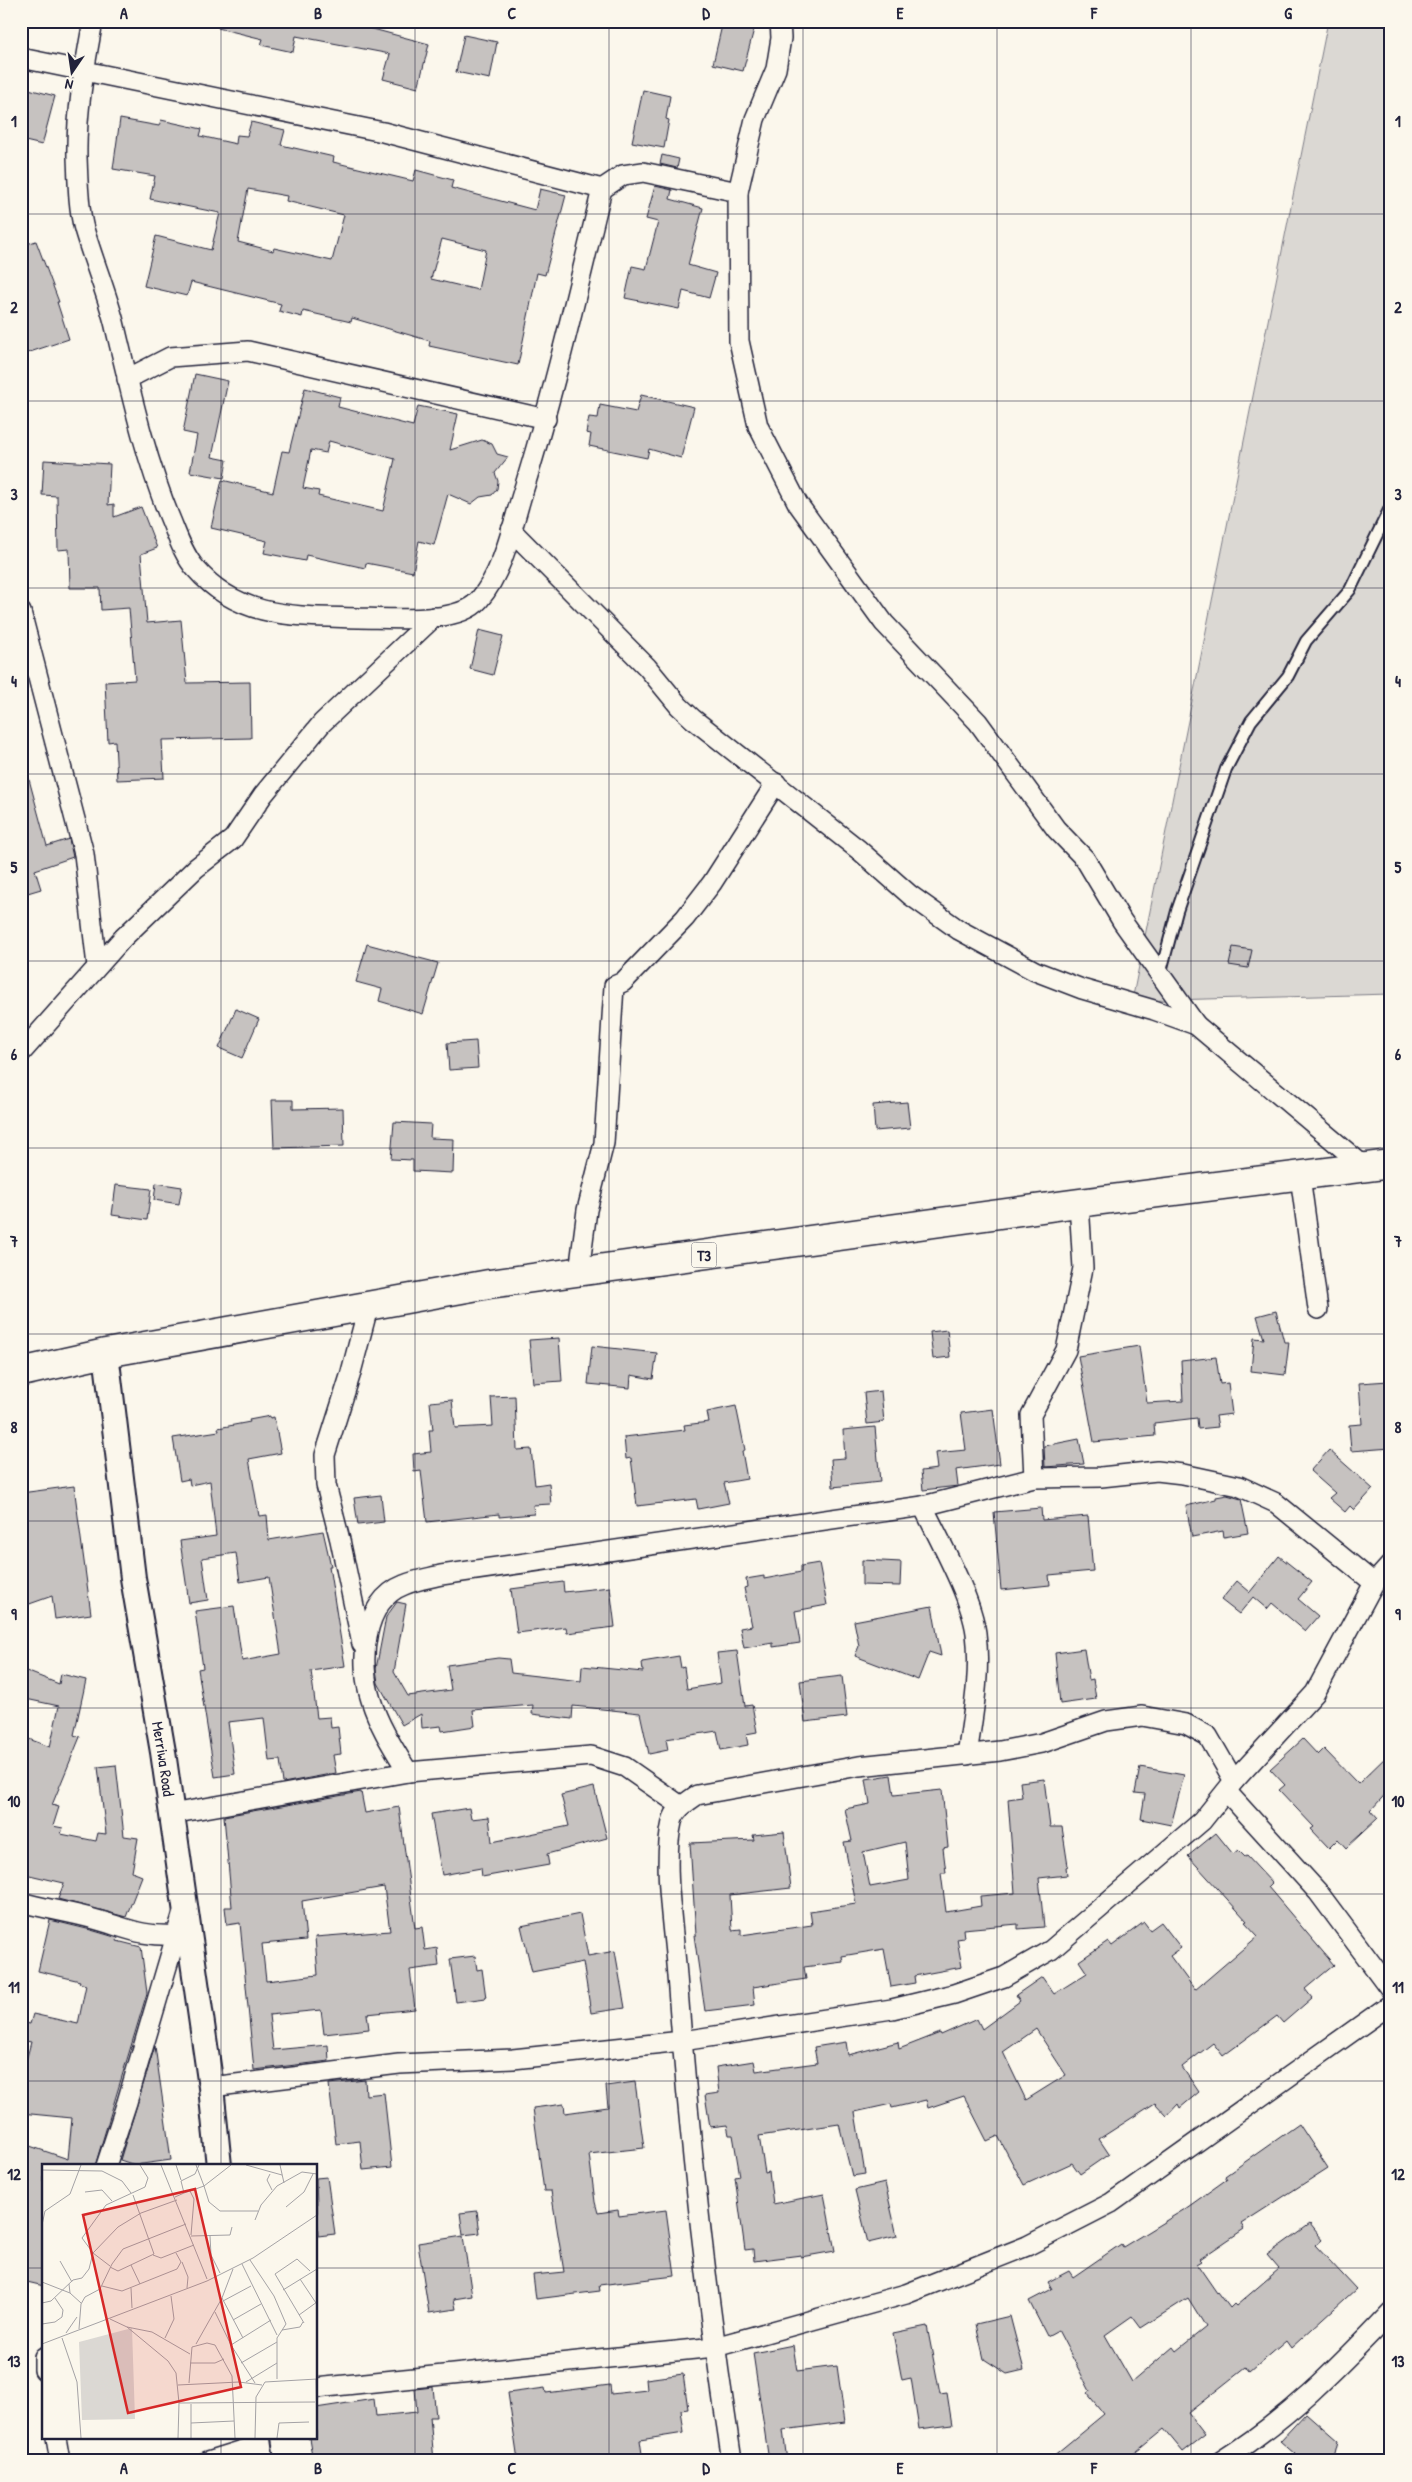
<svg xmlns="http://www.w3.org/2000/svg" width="1412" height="2482" font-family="'Patrick Hand',sans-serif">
<rect width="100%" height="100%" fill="#fbf7ec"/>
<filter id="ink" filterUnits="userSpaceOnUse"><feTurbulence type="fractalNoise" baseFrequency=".02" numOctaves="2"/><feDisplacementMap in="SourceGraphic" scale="10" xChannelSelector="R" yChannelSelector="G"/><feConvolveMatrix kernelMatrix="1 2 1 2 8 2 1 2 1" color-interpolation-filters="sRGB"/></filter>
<g filter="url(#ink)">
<path fill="#dbd8d3" stroke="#7e7d87" d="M1328,21H1391V994L1132,1001Z"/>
<g fill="#c6c2c0" stroke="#22223b" fill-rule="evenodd">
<path d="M219,21H343L429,44L418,88L383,79L390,54L296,36L293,52L261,45L263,39L218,28Z"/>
<path d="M723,21L754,29L743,71L713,64Z"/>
<path d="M464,35L497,42L490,79L456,72Z"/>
<path d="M21,87L55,96L42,145L21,140Z"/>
<path d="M643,90L670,96L666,119L669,120L664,148L632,142Z"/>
<path d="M120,119L159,126L161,120L202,129L200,136L236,144L237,135L247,136L251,122L285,130L281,145L334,157L333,162L413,181L416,170L453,180L451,188L535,210L540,189L566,195L545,275L537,273L518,365L429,346L430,341L352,318L351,322L303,311L302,317L279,311L281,304L191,282L187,296L144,286L156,236L211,250L220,213L150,199L155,176L113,169ZM248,189L287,196L286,201L344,215L332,261L274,248L273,251L238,242ZM442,239L486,250L478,290L431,279Z"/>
<path d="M662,155L679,159L677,168L660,164Z"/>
<path d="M655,186L672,190L670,199L703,208L688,265L716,273L709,298L683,291L679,309L625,298L632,266L646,269L658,222L646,219Z"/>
<path d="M36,241L59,302H57L69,339L21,355V246Z"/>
<path d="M195,374L228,381L212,457L227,460L224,478L190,472L197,435L183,432Z"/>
<path d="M305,388L340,397L338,407L413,426L418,406L458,414L450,450L482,440L492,444L497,454L508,457L495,473L498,481L497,489L492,495L480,497L471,504L448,494L434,545L419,541L413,572L366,563L365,568L306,555L305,561L264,553L267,541L211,528L222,480L273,492L282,451L289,452ZM329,441L395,459L383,511L318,496L319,491L303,488L311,450L326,453Z"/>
<path d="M641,395L694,407L681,458L649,449L647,458L589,446L591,434L586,433L589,417L598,418L600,405L636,412Z"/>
<path d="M44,460L110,464L108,505L114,504V517L141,507L157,548L141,554L147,623L181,620L187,683L250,682L251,738L162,740L164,778L117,780L115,741L108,742L105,682L135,680L129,608L101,610L100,588H70L69,549L58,550L57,496L42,495Z"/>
<path d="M479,630L503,636L493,675L470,669Z"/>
<path d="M27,772L47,846L69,839L73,857L35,870L41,889L21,895V773Z"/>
<path d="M367,944L438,963L423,1014L379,1001L382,989L356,982Z"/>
<path d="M1233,947L1252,950L1248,968L1229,965Z"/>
<path d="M236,1009L259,1019L242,1058L219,1048Z"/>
<path d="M476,1041L478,1068L449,1070L447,1043Z"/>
<path d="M272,1100H293V1109L343,1108L344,1146L274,1148Z"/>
<path d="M907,1102L910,1128L875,1131L873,1105Z"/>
<path d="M394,1122L431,1124L430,1138L454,1139L453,1173L413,1171V1160L391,1159Z"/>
<path d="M156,1183L182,1187L179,1204L154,1200Z"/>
<path d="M116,1185L151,1189L147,1220L112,1215Z"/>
<path d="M1276,1311L1284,1342H1289L1285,1375L1251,1371L1254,1338L1264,1339L1257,1316Z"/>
<path d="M947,1330L950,1357L933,1359L930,1332Z"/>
<path d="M559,1338L562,1381L533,1383L529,1340Z"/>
<path d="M592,1346L657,1353L653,1379L631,1375L630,1388L588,1384Z"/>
<path d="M1139,1346L1147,1403L1183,1401L1181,1361L1216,1357L1220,1384L1228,1383L1232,1414L1216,1416L1218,1427L1198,1429L1197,1418L1154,1423L1155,1436L1094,1442L1078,1356Z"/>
<path d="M1389,1381L1391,1448L1351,1451L1349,1425L1362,1424L1359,1383Z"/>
<path d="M881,1391L884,1422L867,1424L864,1393Z"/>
<path d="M515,1396L517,1450L531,1449L535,1485L549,1483L551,1504L533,1505L534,1514L499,1517V1514L427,1522L421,1471L414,1472L413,1454L431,1452L429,1430H433L430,1402L452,1400L455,1428L493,1426L491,1397Z"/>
<path d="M736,1406L745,1450L742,1451L747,1479L724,1483L729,1503L698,1509L696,1499L637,1506L631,1458L626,1459L624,1437L685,1430L684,1425L709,1422L707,1412Z"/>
<path d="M993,1409L1000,1464L956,1470L958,1486L923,1490L921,1471L937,1469L935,1453L966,1450L961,1413Z"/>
<path d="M270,1416V1418L274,1417L281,1453L249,1459L259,1516L267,1515L269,1540L323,1531L331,1566H329L345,1666L311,1671L317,1718L330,1717L331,1728L338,1727L341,1754L333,1755L336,1773L283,1783L280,1760L269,1761L264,1718L228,1722L235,1774L215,1777L198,1669L203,1668L195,1611L234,1606L242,1661L281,1654L269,1577L240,1582L236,1553L202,1558L208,1600L189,1603L180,1541L216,1536L210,1481L190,1485L189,1479L180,1481L173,1438L219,1431L218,1428L250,1422L249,1420Z"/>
<path d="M875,1427L880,1482L833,1487L831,1459L845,1458L843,1430Z"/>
<path d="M1079,1439L1084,1464L1045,1467L1044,1446Z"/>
<path d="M1329,1450L1373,1489L1354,1510L1350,1506L1345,1512L1329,1498L1335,1493L1310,1471Z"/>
<path d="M74,1486L91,1614L55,1619L52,1596L21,1607V1493Z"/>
<path d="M381,1495L384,1522L358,1525L354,1498Z"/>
<path d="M1227,1495L1241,1499L1248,1533L1224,1537L1223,1531L1192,1537L1186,1506L1216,1499V1497Z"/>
<path d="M1041,1508L1042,1520L1088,1516L1093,1571L1049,1575L1050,1585L1001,1590L994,1512Z"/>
<path d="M1279,1556L1312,1582L1298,1599L1318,1616L1305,1631L1272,1603L1267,1609L1253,1597L1239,1614L1221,1600L1237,1581L1250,1592Z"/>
<path d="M862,1560L901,1562L900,1586L862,1585Z"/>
<path d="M819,1563L827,1605L795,1611L800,1643L773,1647V1643L744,1648L740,1628L752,1626L744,1588L747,1587L746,1579L764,1576V1579L801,1572V1566Z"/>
<path d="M563,1582L564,1592L610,1587L615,1627L567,1633L566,1627L517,1633L511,1589Z"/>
<path d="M397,1602L406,1604L394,1672L408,1696L451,1690L447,1665L498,1658L509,1659L511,1673L581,1681L582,1666L643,1672L642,1662L679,1656L681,1668L684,1667L687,1689L721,1683L717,1653L737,1651L745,1706L752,1705L757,1732L746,1734L748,1745L721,1750L717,1731L666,1739L668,1750L649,1754L640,1713L573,1706L572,1719L532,1714L533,1705L473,1710L475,1726L442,1731L441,1726L422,1728L421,1714L402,1725L378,1683L376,1669L386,1617Z"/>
<path d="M932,1606L941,1656L929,1652L918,1680L855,1656L859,1646L854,1621Z"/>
<path d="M1084,1649L1089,1680L1093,1679L1096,1699L1060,1704L1055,1653Z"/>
<path d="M21,1669L59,1684L61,1674L86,1680L74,1735L80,1737L52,1805L59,1807L53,1826L63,1828L61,1834L96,1841L98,1833L106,1834L98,1767L116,1765L124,1836L138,1838L132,1872L142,1876L126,1917L58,1899L64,1883L21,1873V1736L50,1747L59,1706L21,1698Z"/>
<path d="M842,1676L847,1717L805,1722L800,1681Z"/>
<path d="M1303,1739L1318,1755L1324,1749L1358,1784L1391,1752V1788L1371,1810L1378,1818L1346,1848L1338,1839L1329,1848L1311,1829L1314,1827L1279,1790L1285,1785L1270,1769Z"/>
<path d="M1140,1767L1184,1775L1171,1825L1141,1819L1145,1794L1135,1793Z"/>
<path d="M891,1775L894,1795L942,1790L948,1847L943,1848L946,1873H941L946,1912L981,1906L980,1896L1015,1893L1008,1799L1022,1797L1020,1782L1044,1779L1050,1827H1062L1068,1866L1066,1867L1067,1875L1039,1878L1044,1927L1018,1929V1924L963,1929L964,1938L957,1939L962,1967L914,1976L915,1983L891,1987L884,1949L842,1956L843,1962L804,1967L806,1979L753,1987L755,2005L705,2011L694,1935H696L690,1843L754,1840L753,1835L784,1832L791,1888L730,1895L732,1930L741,1929V1935L812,1925L810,1911L856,1904L844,1842L852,1841L845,1809L870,1804L866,1779ZM905,1842L909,1880L870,1887L863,1852Z"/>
<path d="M594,1787L607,1838L547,1854L549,1865L482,1877L481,1868L442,1875L431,1814L469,1808L471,1819L489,1817L492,1842L569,1826L561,1795Z"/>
<path d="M361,1792L365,1813L399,1807L415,1928L422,1927L425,1950L437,1948L439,1966L410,1970L415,2009L367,2014L369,2029L324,2034L321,2010L269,2015L273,2050L328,2045L329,2061L254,2070L240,1923L227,1925L225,1907H232L224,1816ZM384,1887L390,1931L315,1937L318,1975L266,1981L262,1944L306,1940L302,1901Z"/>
<path d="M1216,1833L1233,1854L1238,1850L1245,1857L1247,1856L1272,1883L1268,1887L1334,1965L1305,1989L1312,1998L1283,2023L1277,2016L1223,2056L1213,2043L1182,2067L1199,2092L1180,2108L1178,2104L1167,2116L1155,2103L1099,2139L1109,2154L1080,2174L1072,2163L1024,2185L998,2136L987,2141L964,2096L928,2108L926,2100L892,2108L891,2104L855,2112L865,2174L852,2176L839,2124L759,2136L765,2173L769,2172L773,2204L824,2194L835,2251L801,2257V2255L754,2261L753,2249L745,2250L735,2177L740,2176L733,2135H729L727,2125L710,2127L705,2095L719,2093L716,2067L754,2061L756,2071L817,2063L814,2047L846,2042L848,2055L898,2042L899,2049L940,2033L941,2035L977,2019L982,2029L1020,2001L1016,1995L1042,1977L1054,1994L1087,1973L1079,1961L1108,1941L1112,1946L1144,1922L1150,1930L1161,1922L1181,1948L1170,1956L1195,1990L1258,1936L1245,1922L1247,1921L1188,1856ZM1036,2029L1066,2075L1026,2100L1003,2052Z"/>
<path d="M580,1914L588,1956L615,1951L625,2008L591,2013L583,1962L532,1972L521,1926Z"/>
<path d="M50,1920L91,1930L118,1938L117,1941L141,1947L147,1993L95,2166H44V2286L27,2282L21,2242V2143L68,2159L72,2118L21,2113V2080L31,2042L21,2040V2022L30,2024L33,2014L78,2024L86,1985L79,1983L80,1981L38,1971Z"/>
<path d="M475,1956L477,1970L482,1969L486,1998L456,2002L450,1959Z"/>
<path d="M155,2046L171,2160L135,2165L120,2160Z"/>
<path d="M365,2080L366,2095L384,2093L392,2167L363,2170L360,2141L336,2144L329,2084Z"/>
<path d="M635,2082L644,2148L589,2154L595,2202L598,2213L618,2210L619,2216L666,2210L675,2276L599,2285L600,2291L536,2299L533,2275L564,2272L551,2191H544L533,2108L564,2104L565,2113L608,2107L606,2086Z"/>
<path d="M1299,2124L1328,2168L1241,2224L1244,2229L1200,2259L1202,2261L1197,2264L1217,2293L1218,2292L1230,2308L1234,2304L1236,2306L1279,2269L1267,2255L1310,2224L1322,2239L1315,2245L1356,2289L1291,2348L1286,2341L1250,2372L1246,2367L1188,2413L1205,2435L1183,2452L1164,2429L1125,2461H1047L1104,2414L1087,2393L1090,2391L1058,2330L1047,2336L1029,2301L1052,2289L1048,2282L1069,2271L1073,2277L1121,2244L1123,2247L1185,2209L1227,2179L1225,2176ZM1188,2298L1206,2327L1176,2351L1173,2347L1132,2382L1105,2335L1132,2316L1141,2328Z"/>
<path d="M327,2177L335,2234L318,2236L316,2178Z"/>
<path d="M885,2183L897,2236L868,2243L855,2190Z"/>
<path d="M477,2211L480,2233L463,2235L460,2213Z"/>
<path d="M463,2236L472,2296L454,2299L456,2309L429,2313L418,2243Z"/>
<path d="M1010,2316L1024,2370L1007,2374L984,2359L976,2324Z"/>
<path d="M927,2326L940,2394L947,2393L952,2425L919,2429L911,2378L902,2380L893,2333Z"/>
<path d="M793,2345L797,2371L837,2366L845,2422L783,2430L787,2461H769L753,2353Z"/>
<path d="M683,2374L688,2409L681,2410L684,2433L640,2440L643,2461H518L508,2393L545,2388L546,2393L610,2385L611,2394L647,2390L646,2379Z"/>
<path d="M433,2387L436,2417H430L434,2461H313L309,2438H316V2408L374,2399L376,2416L417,2412L415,2389Z"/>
<path d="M1306,2413L1338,2441L1333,2461H1303L1280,2441Z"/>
</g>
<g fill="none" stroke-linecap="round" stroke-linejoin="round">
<g stroke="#22223b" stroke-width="14">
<path id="service" d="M1160,975L1177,911L1226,769L1251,721L1288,676L1306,641L1350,590L1391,506"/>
</g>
<g stroke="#22223b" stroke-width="22">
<g id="minor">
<path d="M93,21C85,65 76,112 77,157C78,180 78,207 84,229C93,260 106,291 114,322C130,389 145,459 172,523C178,538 185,557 196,569C240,620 298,616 359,618C389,618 458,625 479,600C502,573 511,532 521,498C553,396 577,292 602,189L623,175L643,172L738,192"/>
<path d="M780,21L781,38L776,69L755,119L738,192L739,341L758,426L798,504L884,623L978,722L1056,829L1085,859L1122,921L1196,1025"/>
<path d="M21,58L383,132L602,189"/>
<path d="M127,379L170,357L248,351L546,419"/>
<path d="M511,530L647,667L679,706L693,719L859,850L910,895L959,930L1035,971L1082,989L1154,1010L1196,1025L1366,1168"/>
<path d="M21,612L84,854L97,966"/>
<path d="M21,1053L123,938L196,868L233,839L263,795L322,723L434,617"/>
<path d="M1300,1176L1318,1309"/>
<path d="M579,1272L587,1210L604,1143L614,986L623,982L685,918L712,883L776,783"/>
<path d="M1034,1478L1031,1415L1066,1350L1083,1268L1079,1203"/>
<path d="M923,1506C939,1540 971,1596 976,1633C981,1673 973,1714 967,1755"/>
<path d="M362,1644L340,1540L326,1485L325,1455L350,1376L369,1304"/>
<path d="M408,1772C394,1749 379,1726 371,1700C359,1664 362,1601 404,1585C415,1580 429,1578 441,1575L923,1506L1034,1478L1101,1477L1157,1471L1183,1474L1239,1486L1276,1503L1374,1583"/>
<path d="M1227,1792L1318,1892L1391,1990"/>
<path d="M171,1814L408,1772L591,1756L625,1767L681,1806"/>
<path d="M21,1902C45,1909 70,1912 94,1919C127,1928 141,1937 177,1935"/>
<path d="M211,2087L399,2064L513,2059L682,2041L892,2009L954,1994L1004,1977L1051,1950L1202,1821L1234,1781L1315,1693L1374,1583L1391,1564"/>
<path d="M106,2166L127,2102L184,1909"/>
<path d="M44,2357V2370"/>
<path d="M316,2388L715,2347L906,2294L1027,2246L1111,2203L1391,2004"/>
<path d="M56,2438L60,2461"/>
<path d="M208,2461L259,2445"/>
<path d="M732,2461C707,2300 689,2138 677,1976C674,1932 662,1864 672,1822C675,1809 687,1802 697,1795L859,1766L1000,1751L1042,1743L1106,1721L1142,1716L1186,1724L1208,1736L1234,1781"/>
<path d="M1221,2461C1289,2418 1336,2370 1391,2312"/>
</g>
</g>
<g stroke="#22223b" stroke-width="28">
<g id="tertiary">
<path id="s1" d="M106,1353L133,1578L163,1752L211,2087L219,2166"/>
<path d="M258,2438L261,2461"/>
</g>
</g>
<g stroke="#22223b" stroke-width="31">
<path id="trunk" d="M21,1372L106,1353L489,1284L1079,1203L1391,1164"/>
</g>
<use href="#service" stroke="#fbf7ec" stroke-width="10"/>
<use href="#minor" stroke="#fbf7ec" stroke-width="19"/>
<use href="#tertiary" stroke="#fbf7ec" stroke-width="24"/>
<use href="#trunk" stroke="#fbf7ec" stroke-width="28"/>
</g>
</g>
<path fill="none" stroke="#22223b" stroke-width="1" stroke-opacity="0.55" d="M221,21V2166M415,21V2461M609,21V2461M803,21V2461M997,21V2461M1191,21V2461M21,214H1391M21,401H1391M21,588H1391M21,774H1391M21,961H1391M21,1148H1391M21,1334H1391M21,1521H1391M21,1708H1391M21,1894H1391M21,2081H1391M21,2268H44M316,2268H1391M221,2438V2461"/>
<g text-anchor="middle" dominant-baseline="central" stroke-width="4" stroke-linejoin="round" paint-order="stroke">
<rect fill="#fbf7ec" stroke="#636270" stroke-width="1" x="691.5" y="1242.5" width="25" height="25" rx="4"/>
<g font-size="15" font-weight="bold" fill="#22223b">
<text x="704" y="1255">T3</text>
</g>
<g font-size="16" fill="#22223b" stroke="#fbf7ec">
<text stroke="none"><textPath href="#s1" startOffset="410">Merriwa Road</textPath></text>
</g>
</g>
<g transform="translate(42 2164)">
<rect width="275" height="275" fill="#fbf7ec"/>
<path d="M90,164L93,255L40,256L37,178Z" fill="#dbd8d3"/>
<path fill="none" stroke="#a4a2a5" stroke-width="1" d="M119,1L165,115M134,1L139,16M154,1L162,22L189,1M204,1L240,11M238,1L242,19M0,6L60,7L80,17L89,29M228,10L225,16L230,26M148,27L162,22L167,38L178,47H216M43,28L60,26L70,37M142,29L148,27L152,35L149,71M133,33L142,29L139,17L153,10L157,1M244,43L262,28L271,10M213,56L219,41L235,22L260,8L275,10M0,61L3,47L28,30L39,1M149,72L188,71L190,63M168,72L169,91L178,109M111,91L119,94L152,81M208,96L232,132L244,160L235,174V215M18,97L30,118M140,98L146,113L145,124M200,100L235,171M89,101L98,120M68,102L51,89L40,74L64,41L103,23L106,14L98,1M68,103L76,107L112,90L91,31M191,105L180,134L201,174M258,115L274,139M0,118L28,129M27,120L28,129L39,139M60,122L80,127L135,105L139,98L134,89M89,124L90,144M241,126L275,105M181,137L209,122M0,139L9,137L31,116L40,114L47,105L51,89L76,63L99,49L135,36M173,148L189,181M257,151L275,138M68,155L85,163L110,168L148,190M191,156L219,140M262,159L233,110L255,95L268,107M0,160L13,158L20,153L21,146L13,134M85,163L126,197L134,209L137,239L136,274M37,165L39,140L43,133L58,125L70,100L81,85L144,60M240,166L258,163L261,158M24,169L35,153M20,174L35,218L39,274M123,174L132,155L129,132M0,180L165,117L211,94L275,51M154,180L180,134M148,199H173L182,195M199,199L235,178M274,215L275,274M204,218L235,199M147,219L150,183L165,179L173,181L190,212L193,274M213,219L189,181L229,156M136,221L197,218L220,221M137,239L273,238M149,240V274M149,259L192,257M213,274L214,233L223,218L275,215M235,274L237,259L267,258"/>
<path fill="#d62828" fill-opacity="0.15" stroke="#d62828" stroke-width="2.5" d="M153,25L199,223L86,249L41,51Z"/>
<rect width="275" height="275" fill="none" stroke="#22223b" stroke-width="2.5"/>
</g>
<rect width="1412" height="2482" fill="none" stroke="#fbf7ec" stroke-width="55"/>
<g transform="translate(72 72) rotate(193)" stroke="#fbf7ec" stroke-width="4" paint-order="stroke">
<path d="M0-4L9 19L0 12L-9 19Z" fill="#22223b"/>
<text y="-8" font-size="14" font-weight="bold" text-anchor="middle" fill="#22223b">N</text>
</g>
<rect x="28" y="28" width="1356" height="2426" fill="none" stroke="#22223b" stroke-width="2"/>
<g font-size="16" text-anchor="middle" font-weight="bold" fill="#22223b">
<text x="124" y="19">A</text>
<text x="318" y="19">B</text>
<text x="512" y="19">C</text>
<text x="706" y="19">D</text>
<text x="900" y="19">E</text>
<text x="1094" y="19">F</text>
<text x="1288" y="19">G</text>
<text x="14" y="127">1</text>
<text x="1398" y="127">1</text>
<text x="14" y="313">2</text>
<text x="1398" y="313">2</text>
<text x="14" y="500">3</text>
<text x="1398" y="500">3</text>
<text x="14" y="687">4</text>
<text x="1398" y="687">4</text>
<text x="14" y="873">5</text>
<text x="1398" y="873">5</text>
<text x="14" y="1060">6</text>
<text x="1398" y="1060">6</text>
<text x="14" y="1247">7</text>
<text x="1398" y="1247">7</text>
<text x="14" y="1433">8</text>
<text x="1398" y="1433">8</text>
<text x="14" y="1620">9</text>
<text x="1398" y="1620">9</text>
<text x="14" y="1807">10</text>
<text x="1398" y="1807">10</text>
<text x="14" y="1993">11</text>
<text x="1398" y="1993">11</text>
<text x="14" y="2180">12</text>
<text x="1398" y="2180">12</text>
<text x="14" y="2367">13</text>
<text x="1398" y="2367">13</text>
<text x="124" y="2474">A</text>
<text x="318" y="2474">B</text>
<text x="512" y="2474">C</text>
<text x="706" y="2474">D</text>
<text x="900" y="2474">E</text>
<text x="1094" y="2474">F</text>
<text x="1288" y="2474">G</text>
</g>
</svg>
